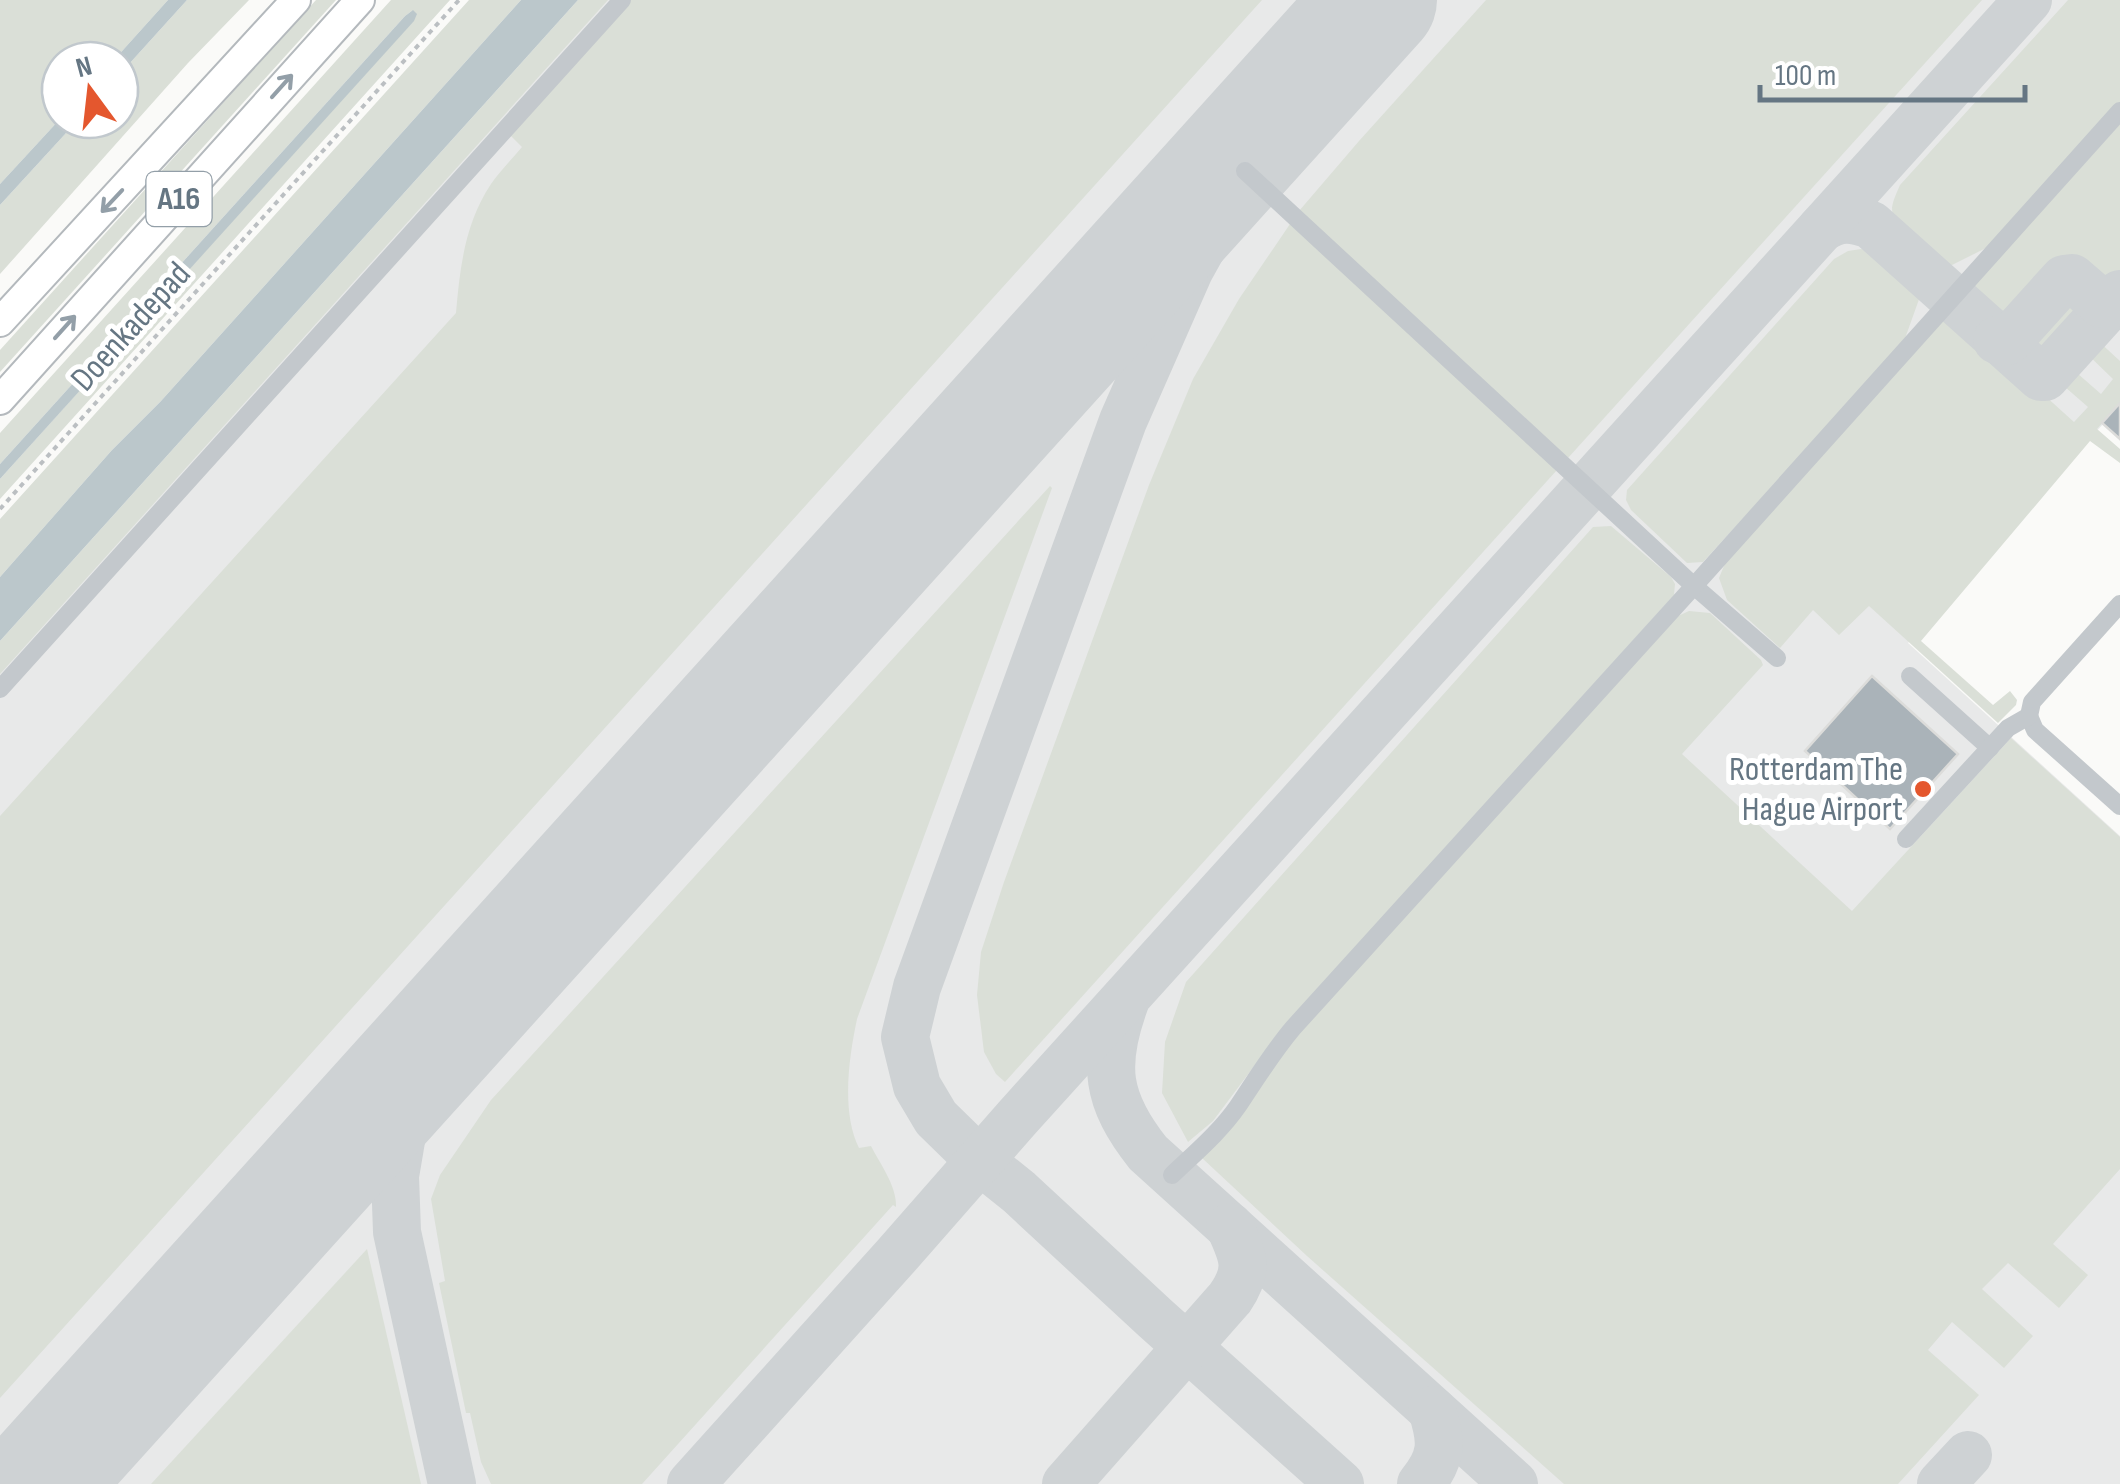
<svg xmlns="http://www.w3.org/2000/svg" width="2120" height="1484" font-family="'Sofia Sans Condensed',sans-serif">
<rect width="100%" height="100%" fill="#fafaf8"/>
<path fill="#e8e9e9" d="M591,0H2120V405L1908,643L2120,836V1484H0V656Z"/>
<g fill="#dadfd7">
<path d="M0,0H168L114,60H60V119L0,184Z"/>
<path d="M187,0H249L188,63L0,274V205L78,120H120V74Z"/>
<path d="M316,0H336L0,372V350Z"/>
<path d="M391,0H450L0,499V479L163,298L413,10L405,16L0,464V433Z"/>
<path d="M469,0H521L161,401L112,450L0,577V519Z"/>
<path d="M578,0H608L0,674V641Z"/>
<path d="M625,0H1262L0,1398V816L456,313C460,267 465,223 491,184C500,171 512,159 522,147L506,131Z"/>
<path d="M1486,0H1982L1568,458L1299,211L1359,141Z"/>
<path d="M2068,0H2120V102L1992,245L1942,270C1927,256 1892,230 1892,208C1893,200 1897,192 1900,185Z"/>
<path d="M2120,124V280L2110,291H2103L2076,267L2064,268L2057,271L2012,322L2002,325L1967,293Z"/>
<path d="M1290,224L1557,470L1005,1082L996,1074L984,1052L977,995L981,952L1004,882L1149,485L1193,379L1239,299Z"/>
<path d="M1861,249L1879,253L1922,291L1903,344L1703,562L1687,563L1631,510L1626,500L1627,490L1834,259L1848,251Z"/>
<path d="M2072,292L2085,304L2088,313L2052,354L2048,358H2041L2027,346V336L2065,293Z"/>
<path d="M1949,314L2039,395L2043,394L2074,422L2088,407L2057,380L2069,366L2101,394L2113,379L2083,350L2095,338L2120,361V403L2097,429L2120,449V463L2090,441L1921,641L1993,705L2010,691L2017,700L2016,705L1998,723L1869,606L1839,635L1813,610L1780,648L1727,600L1719,578L1726,561Z"/>
<path d="M1050,486L1052,488L857,1019C849,1057 841,1112 859,1148L871,1146C880,1164 897,1186 896,1207L893,1205L642,1484H491L481,1462L470,1413H466L439,1283L445,1281L431,1199L440,1175L491,1100Z"/>
<path d="M1611,526L1671,577L1675,584L1674,595L1276,1037L1213,1121L1188,1142L1162,1093L1165,1042L1186,982L1593,527Z"/>
<path d="M1689,611L1710,613L1761,660L1763,665L1682,754L1852,911L2011,738L2120,837V1169L2053,1244L2088,1275L2059,1308L2008,1263L1982,1289L2033,1336L2004,1368L1952,1322L1928,1350L1979,1395L1898,1484H1564L1307,1256L1202,1158C1234,1127 1253,1095 1276,1057L1678,616Z"/>
<path d="M367,1249L421,1484H151Z"/>
</g>
<g fill="#bbc7cb">
<path d="M168,0H187L120,74V60H114Z"/>
<path d="M521,0H578L0,641V577L112,450L161,401Z"/>
<path d="M413,10L417,14L414,21L0,479V464L405,16Z"/>
<path d="M60,119L78,120L0,205V184Z"/>
</g>
<g fill="none" stroke-linecap="round" stroke-linejoin="round">
<g stroke="#ced2d4" stroke-width="48">
<path d="M1313,72L1268,128L1189,271L1123,421L917,987L905,1037L917,1086L936,1118L979,1160L1019,1192L1155,1318L1340,1484"/>
<path d="M1822,228C1840,217 1851,218 1871,225L2041,377H2045L2120,294"/>
<path d="M1997,340L2002,342L2008,341L2064,279L2072,278L2102,304H2111"/>
<path d="M1125,1002C1102,1065 1106,1100 1148,1153L1514,1484"/>
<path d="M452,1484L397,1232L395,1176L404,1123L429,1064L471,1003"/>
<path d="M691,1484L896,1256L1017,1118L2028,0"/>
<path d="M1066,1484L1230,1298C1250,1269 1243,1256 1230,1227"/>
<path d="M1421,1484C1443,1457 1442,1441 1432,1410"/>
<path d="M1941,1484L1968,1455"/>
</g>
<path stroke="#ced2d4" stroke-width="120" d="M37,1484L1377,0"/>
</g>
<g fill="#aab3b9" stroke="#dcdcda" stroke-width="2.5">
<path d="M2120,403V439L2102,423Z"/>
<path d="M1872,676L1958,754L1890,829L1805,751Z"/>
</g>
<g fill="none" stroke-linecap="round" stroke-linejoin="round">
<g stroke="#b4b9bd" stroke-width="32">
<g id="highway">
<path d="M0,322L296,0"/>
<path d="M0,400L360,0"/>
</g>
</g>
<path stroke="#bbbfc2" stroke-width="4" stroke-dasharray="5 5" stroke-linecap="butt" d="M0,509L459,0"/>
<g stroke="#c3c8cc" stroke-width="18">
<path d="M1245,171L1694,586L1777,658"/>
<path d="M1910,676L1990,748"/>
<path d="M0,689L622,0"/>
<path d="M2029,716L2032,702L2120,604"/>
<path d="M2029,716L2035,730L2120,806"/>
<path d="M1906,839L2008,728L2029,716"/>
<path d="M1172,1175C1195,1153 1220,1132 1238,1106C1256,1079 1272,1053 1293,1028L1694,586L2120,111"/>
</g>
<use href="#highway" stroke="#fff" stroke-width="28"/>
</g>
<defs><path id="oneway-shaft" d="M-6 0H5M1.5-3L5.5 0L1.5 3" fill="none" stroke-width="1.6" stroke-linecap="round" stroke-linejoin="round" transform="scale(2.5)"/></defs>
<g stroke="#939fa8">
<use href="#oneway-shaft" transform="translate(282 86) rotate(-48)"/>
<use href="#oneway-shaft" transform="translate(112 201) rotate(133)"/>
<use href="#oneway-shaft" transform="translate(65 327) rotate(-48)"/>
</g>
<circle fill="#e4572e" stroke="#fff" stroke-width="4" cx="1923" cy="789" r="10"/>
<g text-anchor="middle" dominant-baseline="central" stroke-width="10" stroke-linejoin="round" paint-order="stroke">
<rect fill="#fff" stroke="#939fa8" stroke-width="2.5" x="146.5" y="172" width="65" height="54" rx="8"/>
<g font-size="32" font-weight="bold" fill="#657683">
<text x="179" y="199">A16</text>
</g>
<g font-size="35" fill="#657683" stroke="#fff">
<text transform="translate(131 327) rotate(-48)">Doenkadepad</text>
</g>
<g font-size="35" fill="#657683" stroke="#fff" text-anchor="end">
<text x="1903" y="769">Rotterdam The<tspan x="1903" dy="40">Hague Airport</tspan></text>
</g>
</g>
<g transform="translate(90 90) rotate(345)"><circle r="48" fill="#ffffff" stroke="#c1c8cd" stroke-width="2.5"/>
<path d="M0-8L18 38L0 25L-18 38Z" fill="#e4572e"/>
<text y="-15" font-size="28" font-weight="bold" text-anchor="middle" fill="#657683">N</text>
</g>
<path d="M1760 85v15h265v-15" fill="none" stroke="#657683" stroke-width="5"/>
<text x="1775" y="85" font-size="30" fill="#657683" stroke="#ffffff" stroke-width="8" paint-order="stroke">100 m</text>
</svg>
